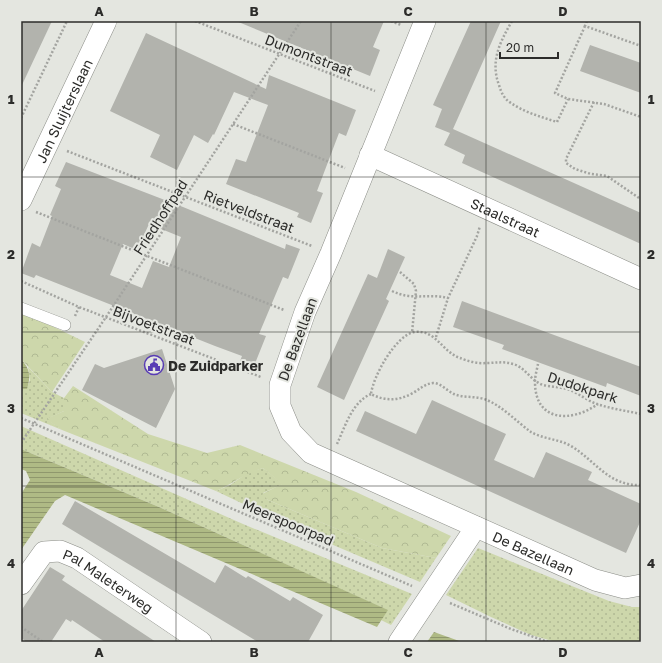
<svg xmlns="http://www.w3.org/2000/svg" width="662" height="663" font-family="'Golos Text',sans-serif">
<defs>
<pattern id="grass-dots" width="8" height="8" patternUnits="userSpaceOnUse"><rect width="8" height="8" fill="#cdd7ab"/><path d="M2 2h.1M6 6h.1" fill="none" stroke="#b0b993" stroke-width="1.8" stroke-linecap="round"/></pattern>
<pattern id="forest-crowns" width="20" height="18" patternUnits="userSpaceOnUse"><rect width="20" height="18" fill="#cdd7ab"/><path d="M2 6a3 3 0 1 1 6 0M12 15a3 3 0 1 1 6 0" fill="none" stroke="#b0b993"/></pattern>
<pattern id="water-rules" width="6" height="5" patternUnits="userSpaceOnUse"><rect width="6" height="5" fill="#afba85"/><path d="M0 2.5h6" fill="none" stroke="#8f976d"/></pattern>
</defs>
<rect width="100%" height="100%" fill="#e4e6e0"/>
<g fill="url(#grass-dots)">
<path d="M28,367L52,392L64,398V411L47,419L62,430L21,413V389L27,388L30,380Z"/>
<path d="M21,426L243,524L412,594L391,625L381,620L387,610L159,507L21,449Z"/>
<path d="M263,468L283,484L263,493L268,500L382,548L436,558L420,582L305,533L216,491L230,485L249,472Z"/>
<path d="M478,548L609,601L632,607H641V642H556L531,635L491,617L446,595Z"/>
</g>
<g fill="url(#forest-crowns)">
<path d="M21,311L85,342L52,392L21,359Z"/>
<path d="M73,386L148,434L207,453L240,445L356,492L451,536L436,558L382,548L268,500L262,494L282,484L263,468C246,473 232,484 216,491L62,430L46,419L64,411V398Z"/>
</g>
<g fill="url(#water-rules)">
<path d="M21,359C30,369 31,376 27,389H21Z"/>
<path d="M21,449L159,507L388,610L377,627L65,495L55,501L21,550V494L30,480L26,471L21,469Z"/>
<path d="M434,632L462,642H427Z"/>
</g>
<g fill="#b2b3ad" fill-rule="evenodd">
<path d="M21,21H52L21,87Z"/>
<path d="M236,21H384L373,47L380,50L370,76Z"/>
<path d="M471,21H501L453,129L641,213V244L462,163L465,155L444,145L450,133L435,127L442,109L433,105Z"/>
<path d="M146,33L266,89L269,75L356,110L346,136L339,133L317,191L323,193L311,223L297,217L299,213L226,184L236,159L246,162L268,105L234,92L214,135L213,134L208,143L194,135L177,170L150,157L160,135L110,111Z"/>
<path d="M590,45L641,63V93L580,71Z"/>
<path d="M66,162L183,207L285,249L286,244L300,249L288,279L283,277L259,334L266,336L254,366L240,361L242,356L215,346L36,275L34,278L21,273L32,243L40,247L52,216L50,215L61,189L55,186ZM149,224L181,237L169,267L153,261L142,288L110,275L123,244L137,250Z"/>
<path d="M388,249L405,257L386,299L389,301L344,400L317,387L368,274L377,278Z"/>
<path d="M462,301L641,367V396L607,383L606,387L543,364L502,349L504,345L453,327Z"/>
<path d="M162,349L175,389L156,428L82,390L95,364L104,368Z"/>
<path d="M432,400L506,434L494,460L534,478L546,452L592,472L588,480L641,504V520L626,553L356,431L365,411L416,434Z"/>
<path d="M75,501L215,583L225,565L246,578L248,576L290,601L293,597L323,615L308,642H258L62,524Z"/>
<path d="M50,567L65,576L62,580L156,642H105L72,620L71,622L66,619L51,642H27L21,638V611Z"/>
</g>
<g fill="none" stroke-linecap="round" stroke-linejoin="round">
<g stroke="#8b8d87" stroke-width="12">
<path id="lane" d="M21,308L65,325"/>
</g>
<g stroke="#8b8d87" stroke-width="22">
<g id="street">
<path id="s1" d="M425,21L331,253L305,312L280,385V406L291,432L311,453L595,580L625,588L641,585"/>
<path id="s2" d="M370,155L641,279"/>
<path id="s3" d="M21,200L106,21"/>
<path id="s4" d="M21,584L44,552L60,551L77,558L201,642"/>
<path d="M399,642L476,527"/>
</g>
</g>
<g stroke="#a3a4a0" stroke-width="2.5" stroke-dasharray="2 2" stroke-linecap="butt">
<path d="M195,21L375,91"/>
<path d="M391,21L401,25"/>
<path d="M512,21C500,42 490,61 499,85C501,92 504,99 511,103C524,112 541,117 557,122L568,99"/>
<path d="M587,21L585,26L641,46"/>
<path d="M585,26L555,93L568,99L604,104L641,117"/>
<path d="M594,102L566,159V163L575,169L591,174L607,176L639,198L641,197"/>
<path d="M21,118L67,21"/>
<path d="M233,124L345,168"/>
<path d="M67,151L312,246"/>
<path d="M36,212L284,310"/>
<path d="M400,272L414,284L416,291L412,333"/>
<path d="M21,281L79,307L261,377"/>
<path d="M392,291C412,301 428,293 448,298"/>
<path d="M75,316L79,307"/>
<path d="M436,337L448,298L477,236L480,226"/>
<path d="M538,364C537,369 535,376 535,382C535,422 571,423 598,404"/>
<path d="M641,414C627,411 613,409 600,405C589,402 580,394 570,390C561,387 552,387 543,385C531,381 525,367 513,364C504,361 496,363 486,363C478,364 467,361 460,358C442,352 436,329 414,332C395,336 373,377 371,394C384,401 398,401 411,394C419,390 424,384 433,383C441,383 447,391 454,394C463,398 474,396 484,399C500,404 517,422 531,432C543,439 559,439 571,446C596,461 608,486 641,485"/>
<path d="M21,418L412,586"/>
<path d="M21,443L106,317L301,21"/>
<path d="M337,444C345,427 352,402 371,394"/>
<path d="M450,603L511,629L548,642"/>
<path d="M21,627L43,642"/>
</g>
<use href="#lane" stroke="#fff" stroke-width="11"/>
<use href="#street" stroke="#fff" stroke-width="21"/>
</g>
<path fill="none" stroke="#2c2c2a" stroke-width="1" stroke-opacity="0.55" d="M176,21V642M331,21V642M486,21V642M21,177H641M21,332H641M21,486H641"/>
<defs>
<g id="civic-ring" transform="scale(1)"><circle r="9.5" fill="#e4e6e0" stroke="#583cb4" stroke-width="1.5"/><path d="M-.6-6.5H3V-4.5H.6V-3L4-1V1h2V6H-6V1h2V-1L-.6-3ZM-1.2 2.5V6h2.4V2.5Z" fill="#583cb4"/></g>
</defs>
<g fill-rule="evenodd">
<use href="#civic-ring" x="154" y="365"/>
</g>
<g text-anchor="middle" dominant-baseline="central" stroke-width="4" stroke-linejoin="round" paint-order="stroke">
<g font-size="14" fill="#2c2c2a" stroke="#e4e6e0">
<text transform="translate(309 55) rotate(21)">Dumontstraat</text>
<text stroke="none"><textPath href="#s3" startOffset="99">Jan Sluijterslaan</textPath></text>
<text transform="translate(249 211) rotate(21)">Rietveldstraat</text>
<text transform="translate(160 217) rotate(-57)">Friedhoffpad</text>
<text stroke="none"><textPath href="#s2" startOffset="149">Staalstraat</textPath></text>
<text transform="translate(154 325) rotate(21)">Bijvoetstraat</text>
<text transform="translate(297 339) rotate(-70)">De Bazellaan</text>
<text transform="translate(583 387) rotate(18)">Dudokpark</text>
<text transform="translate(288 522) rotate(23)">Meerspoorpad</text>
<text stroke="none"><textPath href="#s1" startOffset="714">De Bazellaan</textPath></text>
<text stroke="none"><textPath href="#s4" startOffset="112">Pal Maleterweg</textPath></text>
</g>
<g font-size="14" font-weight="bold" fill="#2c2c2a" stroke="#e4e6e0" text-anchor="start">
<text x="168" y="365">De Zuidparker</text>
</g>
</g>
<rect width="662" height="663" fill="none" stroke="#e4e6e0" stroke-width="44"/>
<path d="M500 52v6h58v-6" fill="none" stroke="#2c2c2a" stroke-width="2"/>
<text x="506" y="52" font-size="12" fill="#2c2c2a" stroke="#e4e6e0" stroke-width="3" paint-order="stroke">20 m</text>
<rect x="22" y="22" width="618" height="619" fill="none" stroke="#2c2c2a" stroke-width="1.5"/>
<g font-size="13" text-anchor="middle" font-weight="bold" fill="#2c2c2a">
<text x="99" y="16">A</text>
<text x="254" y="16">B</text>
<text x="408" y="16">C</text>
<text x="563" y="16">D</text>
<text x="11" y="104">1</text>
<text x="651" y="104">1</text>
<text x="11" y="259">2</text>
<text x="651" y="259">2</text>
<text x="11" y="413">3</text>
<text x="651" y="413">3</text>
<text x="11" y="568">4</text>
<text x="651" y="568">4</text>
<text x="99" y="657">A</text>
<text x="254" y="657">B</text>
<text x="408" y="657">C</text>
<text x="563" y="657">D</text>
</g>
</svg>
